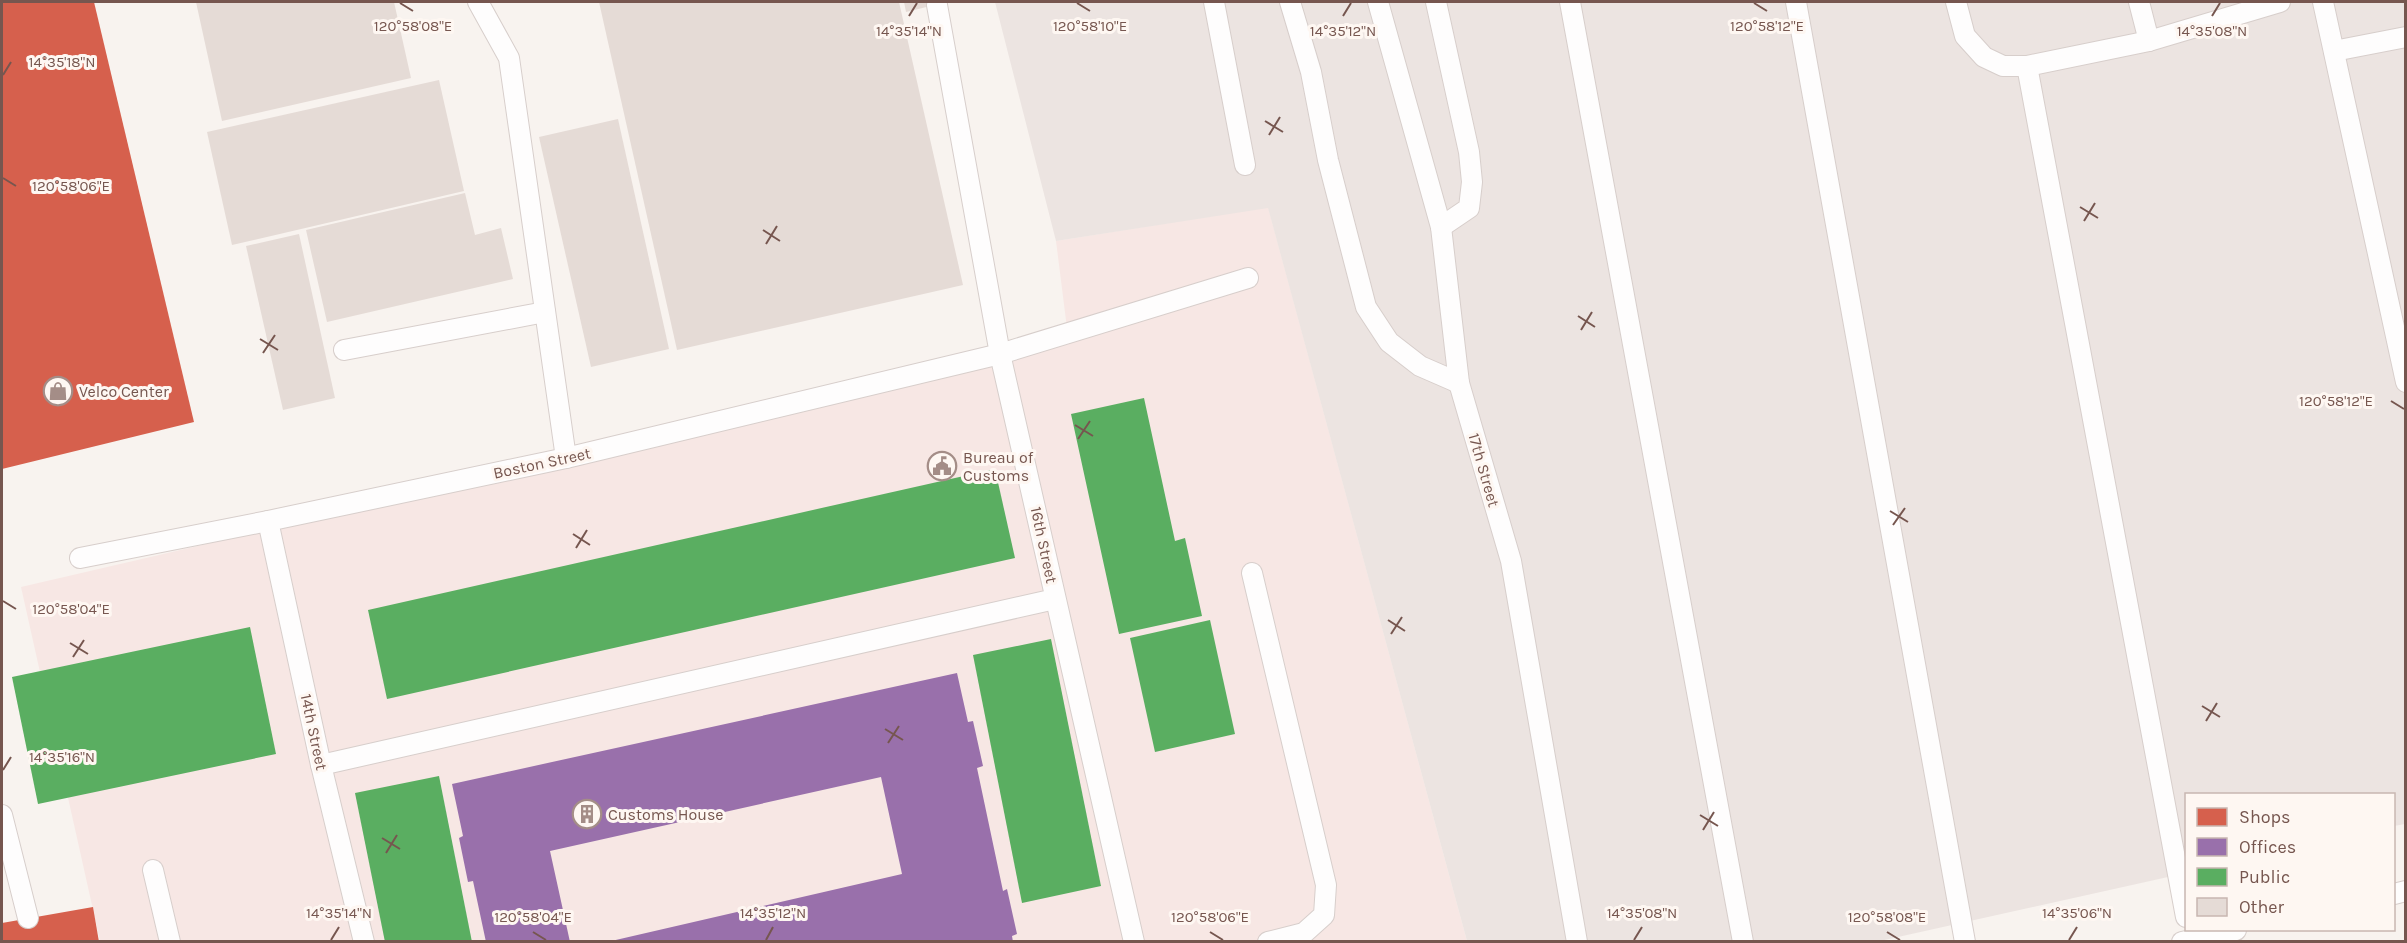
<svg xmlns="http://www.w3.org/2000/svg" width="2407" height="943" font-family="Karla,sans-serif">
<rect width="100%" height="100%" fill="#f8f3ef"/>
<path fill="#f7e7e4" d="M1268,207L1467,941H100L21,587L1069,344L1056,241Z"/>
<path fill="#ece4e1" d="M995,2H2405V824L2394,826V794H2186V873L1880,941H1467L1268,208L1056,241Z"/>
<g fill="#d6604d">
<path d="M2,2H94L194,422L2,469Z"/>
<path d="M93,907L99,942H2V923Z"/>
</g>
<path fill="#9970ab" d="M957,673L968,722L973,721L983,766L977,768L1003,891L1007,889L1017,934L1012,936L1013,942H607L902,874L881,777L550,851L570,942H486L473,881L468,882L459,838L463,836L452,784Z"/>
<g fill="#5aae61">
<path d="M1144,398L1175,541L1185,538L1202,616L1119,634L1071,414Z"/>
<path d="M995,469L1015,558L387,699L368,610Z"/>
<path d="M1210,620L1235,734L1155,752L1130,638Z"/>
<path d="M250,627L276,754L38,804L12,677Z"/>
<path d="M1051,639L1101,886L1022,903L973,655Z"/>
<path d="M439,776L472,942H385L355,793Z"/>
</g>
<g fill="#e5dbd6">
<path d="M196,2H394L411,78L222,121Z"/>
<path d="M599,2H899L963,285L677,350Z"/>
<path d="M904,2H947L906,12Z"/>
<path d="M439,80L464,191L232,245L207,132Z"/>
<path d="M618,119L669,349L591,367L539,137Z"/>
<path d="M465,193L475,235L501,228L513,279L327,322L306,230Z"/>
<path d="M299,234L335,398L283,410L246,246Z"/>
</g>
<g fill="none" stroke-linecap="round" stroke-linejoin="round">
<g stroke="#d7cecb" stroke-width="22">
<g id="lane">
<path d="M478,2L509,58L566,458"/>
<path d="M1214,2L1245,165"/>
<path d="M1290,2L1311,72L1328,160L1366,307L1389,342L1420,366L1459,383"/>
<path d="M1378,2L1441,227L1459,383L1511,561L1577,942"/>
<path d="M1436,2L1469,152L1472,182L1469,208L1441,227"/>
<path d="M1570,2L1743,942"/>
<path d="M1796,2L1965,942"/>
<path d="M1956,2L1965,36L1984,57L2003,66H2027L2149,41L2280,2"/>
<path d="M2139,2L2149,41"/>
<path d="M2323,2L2406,382"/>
<path d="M937,5L1000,354L1134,942"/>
<path d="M2334,51L2406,37"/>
<path d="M2027,66L2186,917"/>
<path d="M344,350L545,312"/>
<path d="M268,521L321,765L364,942"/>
<path d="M80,558L268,521L566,458L1000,354L1248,278"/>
<path d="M1252,573L1326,885L1324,915L1304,933L1268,942"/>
<path d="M321,765L1055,599"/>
<path d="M2,815L28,918"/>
<path d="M153,870L170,942"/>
<path d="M2394,894L2406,891"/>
<path d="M2182,942L2236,930"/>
</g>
</g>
<use href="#lane" stroke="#fefdfd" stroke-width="20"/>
</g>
<path fill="none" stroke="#76564f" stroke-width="2" d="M400,3L413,11M1077,3L1090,11M1754,3L1767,11M909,16L917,3M1343,16L1351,3M2212,16L2220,3M3,75L11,62M1265,121L1283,132M1269,135L1280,117M3,178L16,186M2080,207L2098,218M2084,221L2095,203M763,230L780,241M766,244L777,226M1578,316L1595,327M1581,330L1592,312M260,339L278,350M263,353L275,335M2391,401L2404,409M1075,425L1093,436M1078,439L1090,421M1890,511L1908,522M1893,525L1905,508M573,534L590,545M576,548L587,530M3,601L16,609M1388,620L1405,631M1391,634L1402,617M70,643L88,654M73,657L84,640M2202,706L2220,717M2206,721L2217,703M885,729L903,740M888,743L899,726M3,770L11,757M1700,815L1718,826M1703,830L1714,812M382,838L400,849M386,853L397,835M533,932L546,940M1210,932L1223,940M1887,932L1900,940M331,940L339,927M766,940L773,927M1634,940L1642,927M2069,940L2077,927"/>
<defs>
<g id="shop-ring" transform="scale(1.5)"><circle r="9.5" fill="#fef7f2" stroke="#a48d87" stroke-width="1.5"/><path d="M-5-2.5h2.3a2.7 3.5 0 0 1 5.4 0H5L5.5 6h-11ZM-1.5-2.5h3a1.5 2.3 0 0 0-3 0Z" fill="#a48d87"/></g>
<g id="civic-ring" transform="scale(1.5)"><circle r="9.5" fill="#fef7f2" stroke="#a48d87" stroke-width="1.5"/><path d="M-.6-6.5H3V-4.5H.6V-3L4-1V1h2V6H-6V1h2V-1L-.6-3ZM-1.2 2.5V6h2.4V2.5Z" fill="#a48d87"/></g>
<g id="building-ring" transform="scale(1.5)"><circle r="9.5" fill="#fef7f2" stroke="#a48d87" stroke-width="1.5"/><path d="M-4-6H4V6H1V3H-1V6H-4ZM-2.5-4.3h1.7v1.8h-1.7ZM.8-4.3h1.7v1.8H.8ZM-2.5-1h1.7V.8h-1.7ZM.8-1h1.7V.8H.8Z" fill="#a48d87"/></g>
</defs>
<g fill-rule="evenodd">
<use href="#shop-ring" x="58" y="391"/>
<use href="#civic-ring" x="942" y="466"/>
<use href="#building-ring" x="587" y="814"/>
</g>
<g text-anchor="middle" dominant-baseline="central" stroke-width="6" stroke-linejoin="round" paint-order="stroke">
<g font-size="16" fill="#76564f" stroke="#fef7f2" text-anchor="start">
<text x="79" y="391">Velco Center</text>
<text x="963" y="457">Bureau of<tspan x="963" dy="18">Customs</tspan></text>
<text x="608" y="814">Customs House</text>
</g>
<g font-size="16" fill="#76564f" stroke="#fef7f2">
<text transform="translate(542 463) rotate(-12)">Boston Street</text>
<text transform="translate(1484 470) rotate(74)">17th Street</text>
<text transform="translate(1044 545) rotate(78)">16th Street</text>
<text transform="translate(314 732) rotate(78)">14th Street</text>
</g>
</g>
<g font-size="15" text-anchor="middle" fill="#76564f" stroke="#fef7f2" stroke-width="6" stroke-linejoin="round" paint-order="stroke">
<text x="413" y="31">120°58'08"E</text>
<text x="1090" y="31">120°58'10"E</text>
<text x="1767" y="31">120°58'12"E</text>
<text x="909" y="36">14°35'14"N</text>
<text x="1343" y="36">14°35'12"N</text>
<text x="2212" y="36">14°35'08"N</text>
<text x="62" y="67">14°35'18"N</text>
<text x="71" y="191">120°58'06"E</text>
<text x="2336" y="406">120°58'12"E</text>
<text x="71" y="614">120°58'04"E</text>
<text x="62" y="762">14°35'16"N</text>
<text x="339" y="918">14°35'14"N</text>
<text x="773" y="918">14°35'12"N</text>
<text x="1642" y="918">14°35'08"N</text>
<text x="2077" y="918">14°35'06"N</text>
<text x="533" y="922">120°58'04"E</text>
<text x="1210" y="922">120°58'06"E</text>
<text x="1887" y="922">120°58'08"E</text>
</g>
<rect width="2407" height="943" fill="none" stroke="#76564f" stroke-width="6"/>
<rect x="2185" y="793" width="210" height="138" fill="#fef7f2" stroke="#c8b7b1" stroke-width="1.5"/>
<rect x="2197" y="808" width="30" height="18" fill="#d6604d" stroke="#c8b7b1" stroke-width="1.5"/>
<text x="2239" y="823" font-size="18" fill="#76564f">Shops</text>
<rect x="2197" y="838" width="30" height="18" fill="#9970ab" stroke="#c8b7b1" stroke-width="1.5"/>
<text x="2239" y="853" font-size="18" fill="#76564f">Offices</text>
<rect x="2197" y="868" width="30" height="18" fill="#5aae61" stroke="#c8b7b1" stroke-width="1.5"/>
<text x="2239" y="883" font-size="18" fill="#76564f">Public</text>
<rect x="2197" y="898" width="30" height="18" fill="#e5dbd6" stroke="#c8b7b1" stroke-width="1.5"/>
<text x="2239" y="913" font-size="18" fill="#76564f">Other</text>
</svg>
